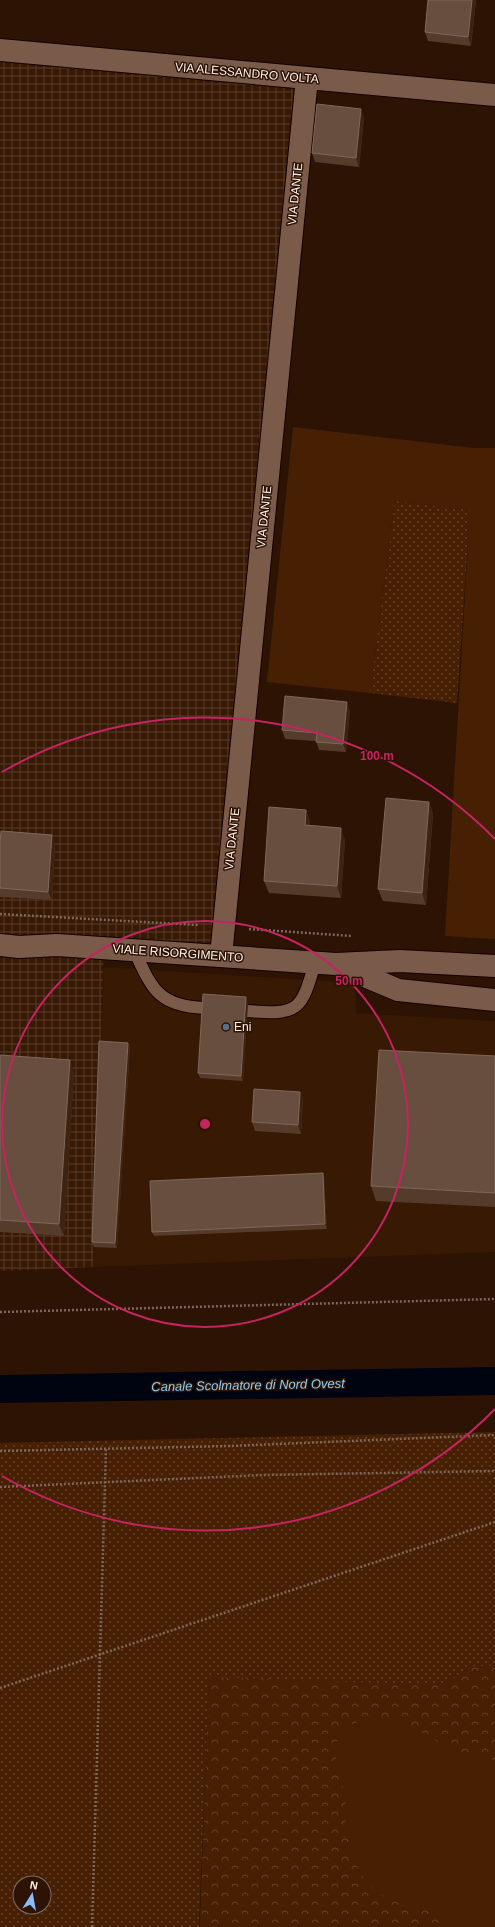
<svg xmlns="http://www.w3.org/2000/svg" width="495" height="1927" font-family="Helvetica,sans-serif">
<defs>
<pattern id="industrial-grid" width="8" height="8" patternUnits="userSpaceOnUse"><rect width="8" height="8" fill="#381904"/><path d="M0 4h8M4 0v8" fill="none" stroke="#563b29"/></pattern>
<pattern id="forest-crowns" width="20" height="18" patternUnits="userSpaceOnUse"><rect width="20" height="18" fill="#472004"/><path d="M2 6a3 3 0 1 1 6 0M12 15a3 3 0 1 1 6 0" fill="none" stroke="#634129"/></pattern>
<pattern id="park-dots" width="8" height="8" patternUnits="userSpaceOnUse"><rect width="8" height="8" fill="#472004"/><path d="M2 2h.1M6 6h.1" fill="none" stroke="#634129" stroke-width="1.8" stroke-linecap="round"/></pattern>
</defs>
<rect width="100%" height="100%" fill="#2d1304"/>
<path fill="#381904" d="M104,967L355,983L356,1013L495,1021V1252L93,1267Z"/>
<path fill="url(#industrial-grid)" d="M0,54L300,86L215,955L104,949L93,1267L0,1271Z"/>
<g fill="#472004">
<path d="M293,427L474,448H495V939L445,936L470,510L395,501L370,693L267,682Z"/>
<path d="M495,1666V1927H200L209,1677Z"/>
</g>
<path fill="url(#forest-crowns)" d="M475,1666H495V1760C477,1757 461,1752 445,1745C425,1736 402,1719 380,1718C366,1718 353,1724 341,1728L335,1749L338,1776L345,1793L346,1827L352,1858L364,1879L385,1898L411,1907L428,1911L461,1927H200L209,1677L441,1685Z"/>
<g fill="url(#park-dots)" fill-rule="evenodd">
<path d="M395,501L470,510L457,703L370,693Z"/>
<path d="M495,1432V1666H475L441,1685L209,1677L199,1927H0V1443ZM20,1883H44V1907H20Z"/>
</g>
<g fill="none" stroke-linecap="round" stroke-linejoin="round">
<path stroke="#000410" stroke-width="28" d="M0,1389L495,1381"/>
<g stroke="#140100" stroke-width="14">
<g id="service">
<path d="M134,950C152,989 158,1006 204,1008"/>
<path d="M247,1011C299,1015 301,1011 315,963"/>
</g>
</g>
<g stroke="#140100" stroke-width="24">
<g id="minor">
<path d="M0,945L19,947L57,945L336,964L400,961L495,966"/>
<path d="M221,956L307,78"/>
<path d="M341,966L398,990L495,1000"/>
</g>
</g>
<g stroke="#140100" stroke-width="24">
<path id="tertiary" d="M0,50L495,95"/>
</g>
<g stroke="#7c675c" stroke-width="2.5" stroke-dasharray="2 2" stroke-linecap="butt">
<path d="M0,914L198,925"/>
<path d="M249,929L352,936"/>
<path d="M0,1312L495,1299"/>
<path d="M0,1451L229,1446L495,1435"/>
<path d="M0,1487L263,1475L495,1471"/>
<path d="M0,1688L495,1522"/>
<path d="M92,1927L106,1448"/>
</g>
<use href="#service" stroke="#7a5b49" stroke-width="12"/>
<use href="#minor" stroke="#7a5b49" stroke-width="22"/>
<use href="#tertiary" stroke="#7a5b49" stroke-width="22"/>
</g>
<g fill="#553b2a">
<path d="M428,0H476L471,46L428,41L425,32Z"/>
<path d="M364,117L359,167L315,162L312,153Z"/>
<path d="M350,710L346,752L319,750L316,741L285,739L282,730Z"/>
<path d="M429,802L433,814L426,905L383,901L378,889Z"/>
<path d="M306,810L310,822V826L345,840L341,898L269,893L264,881Z"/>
<path d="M55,844L52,900L0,897V888Z"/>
<path d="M248,1002L243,1081L200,1078L198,1073Z"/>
<path d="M128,1043L130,1047L117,1248L94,1247L92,1242Z"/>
<path d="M0,1055L74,1072L64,1236L0,1232Z"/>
<path d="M495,1056V1207L376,1201L371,1186Z"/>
<path d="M300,1092L303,1101L301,1134L255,1131L252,1122Z"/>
<path d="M323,1173L324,1178L327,1229L154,1236L152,1232Z"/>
</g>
<g fill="#3d2312">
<path d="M472,0H476L471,46L468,37Z"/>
<path d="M361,109L364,117L359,167L356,158Z"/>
<path d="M347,702L350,710L346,752L343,744Z"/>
<path d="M429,802L433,814L426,905L422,893Z"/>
<path d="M306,810L310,822L309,837L305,825Z"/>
<path d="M341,828L345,840L341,898L337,886Z"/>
<path d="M52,835L55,844L52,900L48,892Z"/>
<path d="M246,997L248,1002L243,1081L241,1076Z"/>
<path d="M128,1043L130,1047L117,1248L115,1243Z"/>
<path d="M70,1060L74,1072L64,1236L59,1224Z"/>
<path d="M300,1092L303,1101L301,1134L298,1125Z"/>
<path d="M323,1173L324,1178L327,1229L325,1224Z"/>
</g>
<g fill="#674e3f" stroke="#7f685a">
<path d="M428,0H472L468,37L425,32Z"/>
<path d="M317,104L361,109L356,158L312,153Z"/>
<path d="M285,696L347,702L343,744L316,742L317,733L282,730Z"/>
<path d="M386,798L429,802L422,893L378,889Z"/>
<path d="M269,807L306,810L305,825L341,828L337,886L264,881Z"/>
<path d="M1,831L52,835L48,892L0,888V844Z"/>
<path d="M203,994L246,997L241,1076L198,1073Z"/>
<path d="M99,1041L128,1043L115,1243L92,1242Z"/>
<path d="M379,1050L495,1056V1193L371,1186Z"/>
<path d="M0,1055L70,1060L59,1224L0,1220Z"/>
<path d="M254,1089L300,1092L298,1125L252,1122Z"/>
<path d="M323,1173L325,1224L152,1232L150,1181Z"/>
</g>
<g fill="none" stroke="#c52362" stroke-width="2">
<circle cx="205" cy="1124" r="203"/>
<path d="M495 1409A406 406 0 0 1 2 1476M2 772A406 406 0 0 1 495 839"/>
</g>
<circle fill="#5c6f8a" stroke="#2d1304" stroke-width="1.5" cx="226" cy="1027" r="4"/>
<g text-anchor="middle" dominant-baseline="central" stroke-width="3" stroke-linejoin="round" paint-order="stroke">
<g font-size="12" fill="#fef2ec" stroke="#2d1304">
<text transform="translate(247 73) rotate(5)">VIA ALESSANDRO VOLTA</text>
<text transform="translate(295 194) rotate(-84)">VIA DANTE</text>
<text transform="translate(264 517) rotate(-84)">VIA DANTE</text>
<text transform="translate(232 839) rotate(-84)">VIA DANTE</text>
<text transform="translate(178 953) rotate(4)">VIALE RISORGIMENTO</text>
</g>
<g font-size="12" fill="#fef2ec" stroke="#2d1304" text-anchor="start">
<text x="234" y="1027">Eni</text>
</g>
<g font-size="13" font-style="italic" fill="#8cccf2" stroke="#2d1304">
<text transform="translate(248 1385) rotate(-1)">Canale Scolmatore di Nord Ovest</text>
</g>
</g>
<circle cx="205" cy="1124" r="6" fill="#c52362" stroke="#2d1304" stroke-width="2"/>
<g font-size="12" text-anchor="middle" font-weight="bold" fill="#c52362" stroke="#2d1304" stroke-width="3" stroke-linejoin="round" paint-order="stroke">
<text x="377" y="760">100 m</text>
<text x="349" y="985">50 m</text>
</g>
<g transform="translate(32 1895) rotate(11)"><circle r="19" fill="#2d1304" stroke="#816c61"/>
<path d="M0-3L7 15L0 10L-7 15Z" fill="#8db9fc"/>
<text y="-6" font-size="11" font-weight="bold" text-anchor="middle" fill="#fef2ec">N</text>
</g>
</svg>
